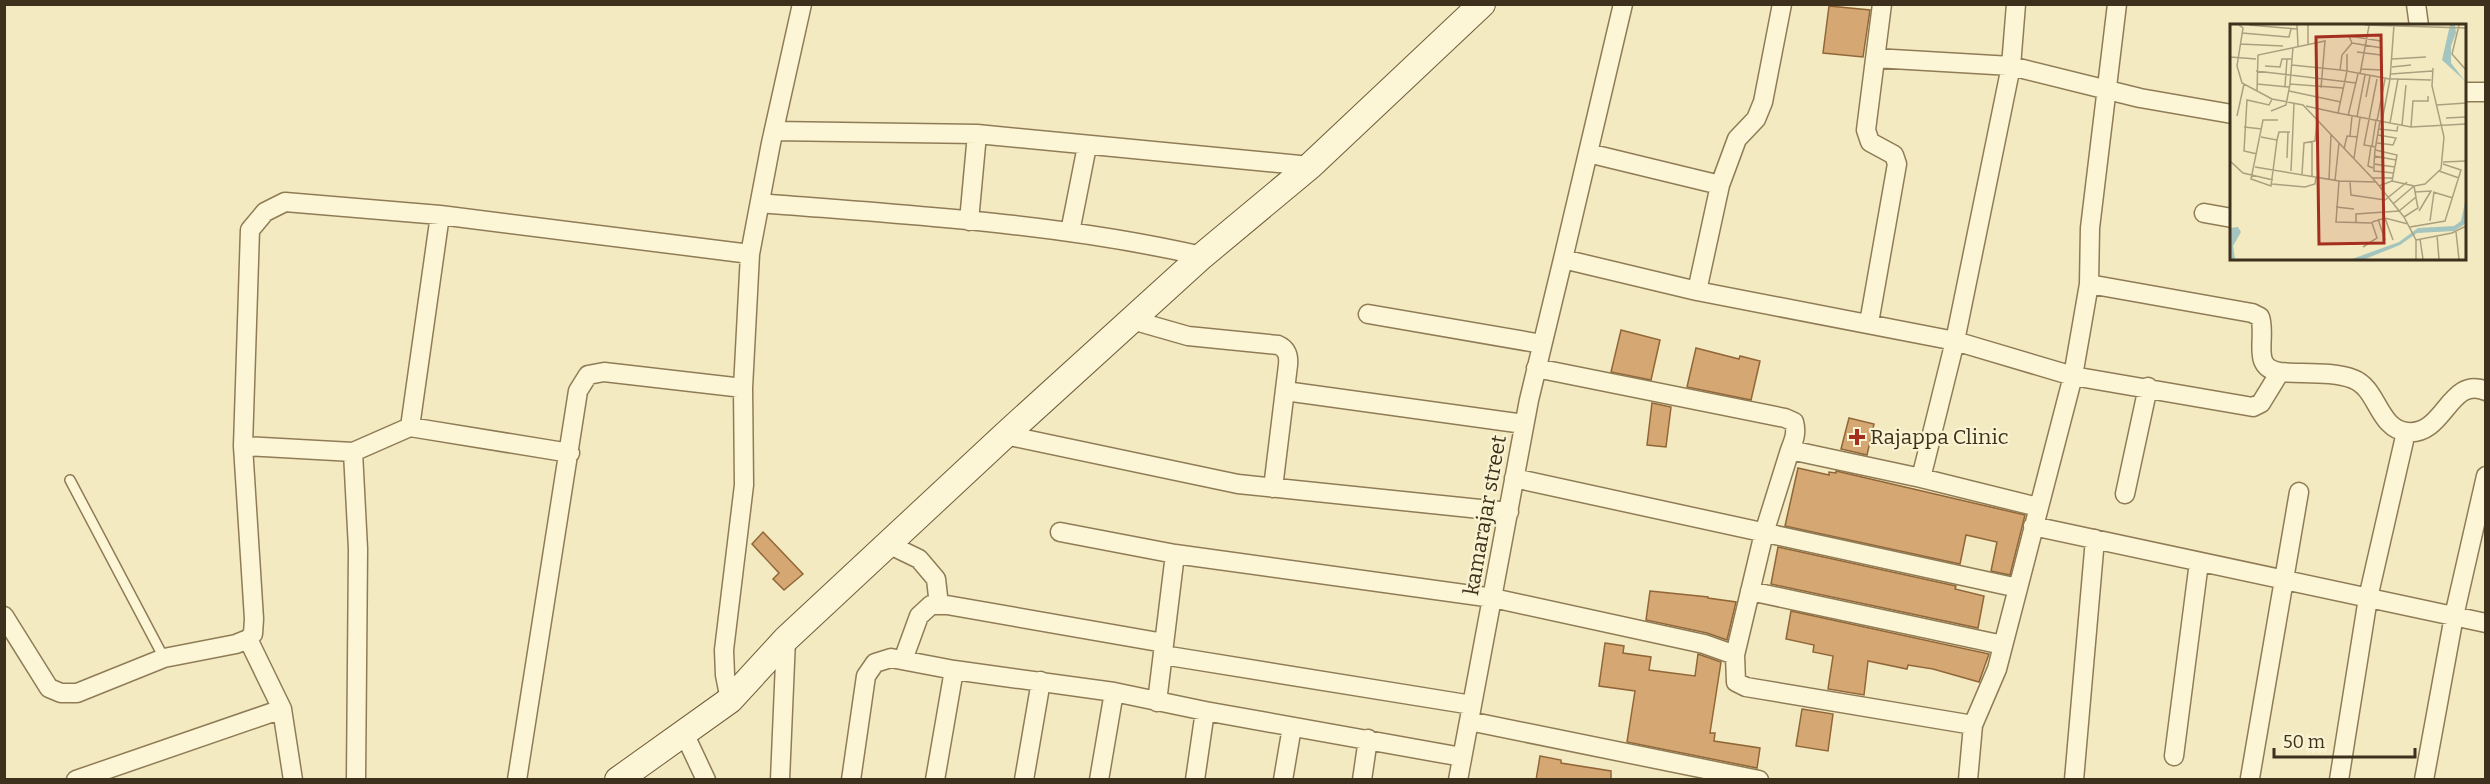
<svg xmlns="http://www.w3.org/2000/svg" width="2490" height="784" viewBox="0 0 2490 784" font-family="Bitter,serif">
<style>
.building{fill:#d5a873;stroke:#916739;stroke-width:1.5}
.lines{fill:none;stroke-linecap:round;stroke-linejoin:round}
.service-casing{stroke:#8f7c56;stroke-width:12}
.minor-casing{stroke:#8f7c56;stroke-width:21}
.secondary-casing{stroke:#715c3a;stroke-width:28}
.service{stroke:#fcf6d6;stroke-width:9}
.minor{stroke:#fcf6d6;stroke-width:18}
.secondary{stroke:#fcf6d6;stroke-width:26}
.poi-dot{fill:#a52f1f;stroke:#f9f3d2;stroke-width:2}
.labels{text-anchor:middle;stroke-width:4.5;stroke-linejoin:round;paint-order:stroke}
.poi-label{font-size:21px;fill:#3d301c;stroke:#f9f3d2;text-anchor:start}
.street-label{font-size:21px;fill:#3d301c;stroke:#f9f3d2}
.inset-road{fill:none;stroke:#aaa07f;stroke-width:1.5}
.view{fill:#a52f1f;fill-opacity:0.15;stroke:#a52f1f;stroke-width:3}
.inset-edge{fill:none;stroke:#3d301c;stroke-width:3}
</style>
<rect width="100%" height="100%" fill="#f3eac1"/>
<path class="building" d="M 1829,6 L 1870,10 L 1863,57 L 1823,53 Z
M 1621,330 L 1660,340 L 1651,380 L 1611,372 Z
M 1696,348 L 1739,359 L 1740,356 L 1760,361 L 1751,400 L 1687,387 Z
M 1652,403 L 1671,407 L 1666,447 L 1647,445 Z
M 1849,418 L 1874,424 L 1867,455 L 1841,449 Z
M 1798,468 L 1829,475 L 1829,472 L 1836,473 L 1836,471 L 2025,515 L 2010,575 L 1991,571 L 1997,542 L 1966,535 L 1960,564 L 1785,526 Z
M 763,532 L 803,574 L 784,590 L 773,579 L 779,573 L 752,544 Z
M 1778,547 L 1956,586 L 1955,589 L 1984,596 L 1978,628 L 1771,584 Z
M 1650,591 L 1708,597 L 1708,598 L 1736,602 L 1727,640 L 1707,633 L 1646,620 Z
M 1791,611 L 1989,654 L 1979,682 L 1933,669 L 1908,665 L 1907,669 L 1868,661 L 1864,695 L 1828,689 L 1833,656 L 1813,652 L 1814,645 L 1786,639 Z
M 1605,643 L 1624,646 L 1623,653 L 1651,657 L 1649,670 L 1695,676 L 1698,654 L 1721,662 L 1710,733 L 1715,733 L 1714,741 L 1760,748 L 1757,768 L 1627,742 L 1635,691 L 1599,686 Z
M 1802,709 L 1833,714 L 1828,751 L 1796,746 Z
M 1540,756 L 1561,760 L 1561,763 L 1611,771 L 1611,780 L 1536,780 Z"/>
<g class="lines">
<g class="service-casing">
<path id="service" d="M 70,480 L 164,658"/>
</g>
<g class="minor-casing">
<path id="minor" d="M 1623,4 L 1563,259 L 1697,291 L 1955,341 L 2073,376 L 1997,669 L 1973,725 L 1968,780
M 2117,4 L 2090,228 L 2089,284 L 2252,313 L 2260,317 C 2267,338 2250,368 2280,372 C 2300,374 2334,371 2353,379 C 2378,388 2378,429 2407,432 C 2445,436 2449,375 2486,391
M 2416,4 L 2419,26
M 1875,58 L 2011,66 L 2140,98 L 2232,114
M 2464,92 L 2486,92
M 774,131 L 977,134 L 1310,166
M 1588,153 L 1720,185
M 760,203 C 908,215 1058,223 1202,256
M 2204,213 L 2232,218
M 969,221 L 977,134
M 1070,232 L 1087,146
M 2089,284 L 2073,376 L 2253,407 L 2261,403 L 2280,372
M 1697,291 L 1720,185 L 1737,139 L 1756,119 L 1763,102 L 1782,4
M 1368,314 L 1542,344
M 1132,320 L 1188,336 L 1278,345 C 1287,349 1289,355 1288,365 L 1273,488
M 1869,323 L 1897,164 L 1894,155 L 1870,142 L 1866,130 L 1882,4
M 1536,368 L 1785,418 L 1794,422 C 1797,433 1794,440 1790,450 L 1921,478 L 2038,507
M 1285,391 L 1524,424
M 410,427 L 440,215
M 1005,435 L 1238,484 L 1509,512
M 243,446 L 353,452 L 358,549 L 356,780
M 353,452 L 410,427 L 570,453
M 1514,478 L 2018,588
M 1921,478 L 1955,341 L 2011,66 L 2016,4
M 2125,494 L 2148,387
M 2033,526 L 2486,623
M 1060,532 L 1175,554
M 888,544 L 919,559 L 936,579 L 939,605
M 1750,591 L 2003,645
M 4,616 L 49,688 L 61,693 L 77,693 L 164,658 L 236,644 L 248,639 L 253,634 L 254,619 L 243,446 L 250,230 L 265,212 L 285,202 L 440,215 L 750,254 L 771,143 L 802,4
M 248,639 L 282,709 L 293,780
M 1163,655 L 1472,705
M 1735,655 L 1764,533 L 1790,450
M 903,660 L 919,616 L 931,605 L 947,605 L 1164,643
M 730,700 L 725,675 L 724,650 L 744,485 L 743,388 L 750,254
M 1157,702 L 1175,554 L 1493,598 L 1704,644 L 1735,655 L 1736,682 L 1746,687 L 1973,725
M 1469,721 L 1759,780
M 684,733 L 706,780
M 2174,756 L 2199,562
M 2250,778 L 2299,492
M 76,780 L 282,709
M 517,780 L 578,391 L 588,375 L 604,372 L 743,388
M 780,780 L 786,639
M 851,780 L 866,676 L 875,663 L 891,658 L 954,670
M 935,780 L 954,670 L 1114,692
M 1024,780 L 1041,681
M 1099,780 L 1114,692 L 1205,711 L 1462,757
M 1195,780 L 1205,711
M 1283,780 L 1292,727
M 1362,780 L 1368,739
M 1458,780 L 1529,400 L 1563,259
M 2074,780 L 2095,539
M 2339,780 L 2368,598 L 2406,432
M 2424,780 L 2454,616 L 2486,476"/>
</g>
<g class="secondary-casing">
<path id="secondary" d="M 618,780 L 730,700 L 786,639 L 1005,435 L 1202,256 L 1310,166 L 1482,4"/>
</g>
<use href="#service" class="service"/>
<use href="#minor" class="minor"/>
<use href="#secondary" class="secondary"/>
</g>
<path class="poi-dot" d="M1854 428h6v6h6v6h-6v6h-6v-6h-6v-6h6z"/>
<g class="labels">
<g class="poi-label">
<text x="1870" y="444">Rajappa Clinic</text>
</g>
<g class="street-label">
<text transform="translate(1485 515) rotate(-80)" y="7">kamarajar street</text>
</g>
</g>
<g transform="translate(2230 24)">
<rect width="236" height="236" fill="#f3eac1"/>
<path d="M 220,1 L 225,1 L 226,9 L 221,22 L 221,39 L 235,57 L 212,36 ZM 235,178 L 235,200 L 224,207 L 187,209 L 170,221 L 135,235 L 122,235 L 169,218 L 188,204 L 224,202 L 231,197 ZM 8,203 L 11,208 L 3,222 L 5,235 L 0,235 L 0,204 Z" fill="#a4c5bf"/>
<path class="inset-road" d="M 9,1 L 13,4 L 7,42 L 12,59 L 42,75 L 73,81 L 146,158 L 174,193 L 186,216 L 186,235M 19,1 L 67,5M 67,1 L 68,22M 135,1 L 236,4M 229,1 L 222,30 L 236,46M 12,9 L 59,13 L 61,5M 122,19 L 152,24M 10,20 L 53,22M 78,20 L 78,1M 127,28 L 151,31M 0,33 L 26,35M 162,35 L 196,33M 62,41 L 110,46 L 112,31 L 122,19 L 119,12 L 151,17M 35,42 L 50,43 L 52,35 L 62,35M 162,43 L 181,41M 131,45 L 151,46M 110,46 L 117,47 L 117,30M 26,47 L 126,59M 130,50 L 139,2M 161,50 L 202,47M 168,55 L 201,56M 27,60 L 59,63M 60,60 L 63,23M 55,62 L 57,35M 27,67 L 28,31 L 95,17 L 91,64M 59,67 L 111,78M 136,73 L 140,52M 207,81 L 236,79M 76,82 L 108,89 L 117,47 L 160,55 L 164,1M 41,87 L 56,81 L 60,60 L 113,64M 108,89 L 181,103 L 236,100M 7,92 L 14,60M 118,92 L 128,50M 127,93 L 135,51M 216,94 L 236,93M 147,97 L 155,55M 152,97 L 160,55 L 168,55 L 160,99M 172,101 L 176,61M 14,103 L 32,105M 181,103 L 183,77 L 198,77 L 198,72M 149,105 L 167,107 L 168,100M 120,112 L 122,92M 31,113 L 47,116 L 41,162 L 21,155 L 33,96 L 48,96M 47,116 L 49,108 L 60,108M 82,117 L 82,152M 147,119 L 163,121 L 166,114 L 148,111M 141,122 L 138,142 L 143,144M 142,122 L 146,96M 146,123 L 134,121 L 147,55M 114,125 L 117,112 L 128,113M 145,126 L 144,140 L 165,143M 27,130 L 14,127 L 17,76 L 39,81 L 42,75M 144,132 L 166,136M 57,134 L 58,108M 124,134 L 130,94M 0,137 L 13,149 L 43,156M 213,138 L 236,137M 144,140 L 144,147 L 164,149M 25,143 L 109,157 L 106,198 L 142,199 L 147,214 L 133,223M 61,147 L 64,80M 209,147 L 229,154M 72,150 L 74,119 L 85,117 L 87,97M 142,154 L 163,154M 99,155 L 101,111M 105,156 L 109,119M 109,157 L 146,158M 162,157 L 184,162 L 163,180M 120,158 L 121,171 L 155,176 L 177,158M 42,160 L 75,163 L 85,160 L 86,153M 149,162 L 162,157 L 167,131 L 145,126 L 150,97M 185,168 L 201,167 L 189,187M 203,168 L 223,174M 106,183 L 124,185M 174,193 L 188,184 L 186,174M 155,194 L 163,216M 148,195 L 155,216M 200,197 L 204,168M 142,198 L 155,194 L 178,200M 126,199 L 126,190 L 169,187 L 186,173 L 184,162 L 195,160 L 211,145 L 214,113 L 202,62 L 203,44M 180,203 L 215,197 L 231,146 L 213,140M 226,208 L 229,235M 207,211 L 209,235M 190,215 L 193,235M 186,216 L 222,209 L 236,202"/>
<path class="view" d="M 151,11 L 154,219 L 89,220 L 86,13 Z"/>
<rect width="236" height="236" class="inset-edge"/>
</g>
<rect width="2490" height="784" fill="none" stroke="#3d301c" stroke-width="12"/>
<path d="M2274 748v9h141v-9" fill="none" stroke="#3d301c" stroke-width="3"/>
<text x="2283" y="748" font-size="18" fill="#3d301c" stroke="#f9f3d2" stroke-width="4.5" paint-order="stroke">50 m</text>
</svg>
